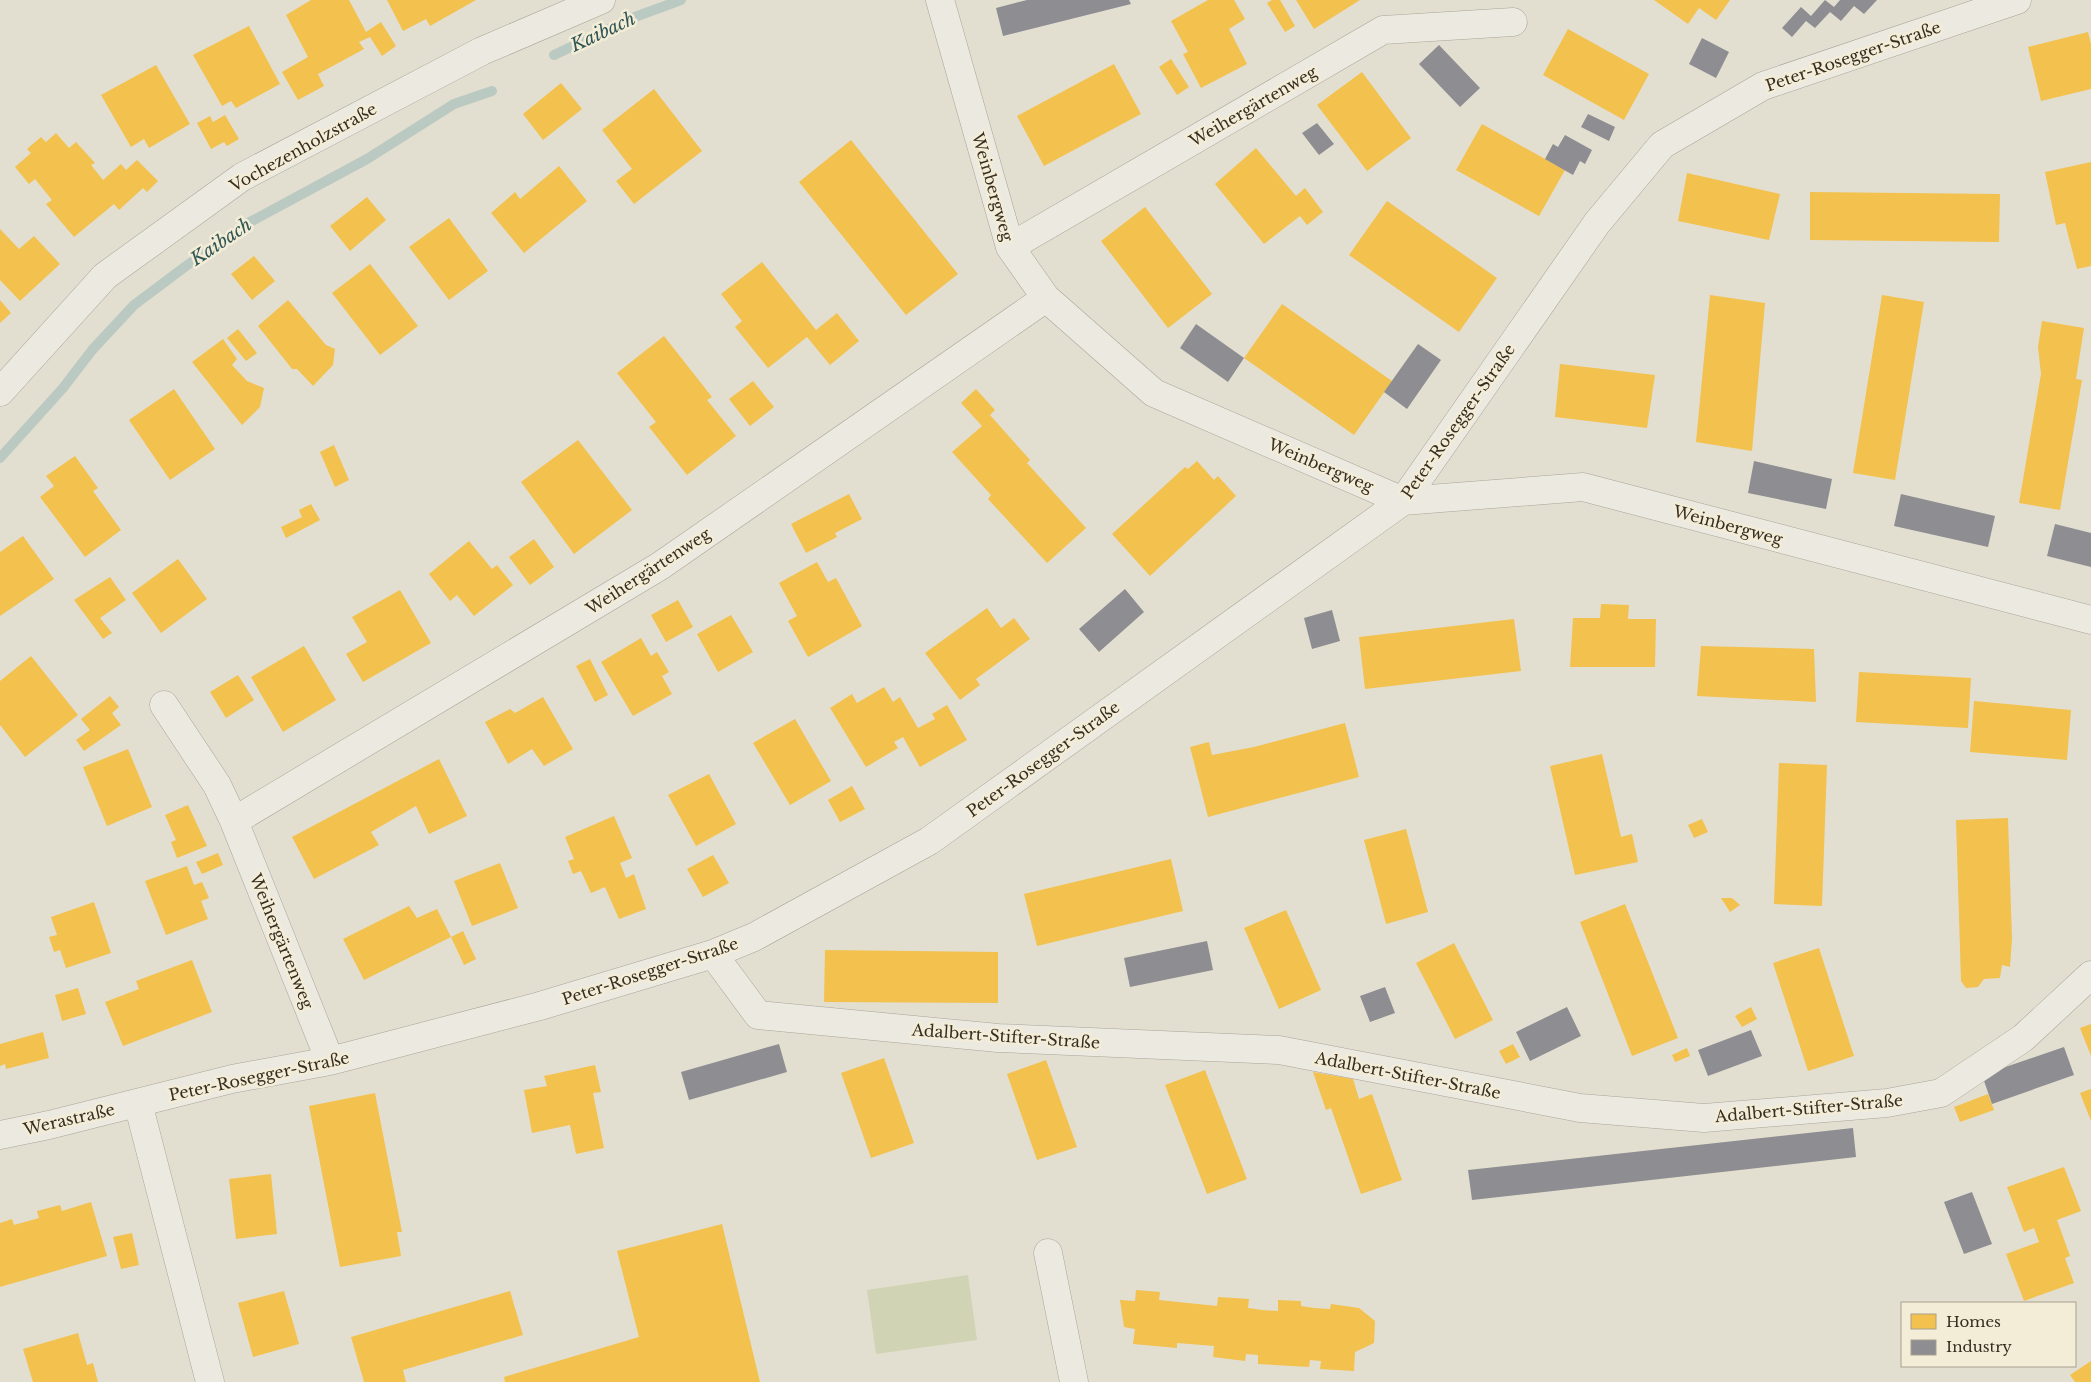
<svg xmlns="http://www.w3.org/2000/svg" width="2091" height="1382" viewBox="0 0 2091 1382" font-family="'Libre Baskerville',serif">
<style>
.green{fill:#d0d3b4}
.homes{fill:#f2c14e}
.industry{fill:#8d8d92}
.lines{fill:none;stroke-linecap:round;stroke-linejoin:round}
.stream{stroke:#bac9c1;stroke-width:10}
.street-casing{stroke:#a9a498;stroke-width:29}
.street{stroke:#ece9e1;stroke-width:28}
.labels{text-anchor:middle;stroke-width:5;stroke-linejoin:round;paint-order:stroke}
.street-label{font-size:16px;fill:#372d21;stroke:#f3edd7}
.water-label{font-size:18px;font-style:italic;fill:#315656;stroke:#f3edd7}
</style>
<rect width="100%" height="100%" fill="#e3dfd0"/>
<path class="green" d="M 968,1275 L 977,1340 L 876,1354 L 867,1290 Z"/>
<path class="homes" d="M 311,0 L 349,0 L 366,32 L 381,22 L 396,46 L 382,56 L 370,37 L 359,42 L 364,49 L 318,74 L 324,86 L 298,100 L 282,72 L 308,57 L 286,15 Z
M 387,0 L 476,0 L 430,26 L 426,19 L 403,31 Z
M 1208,0 L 1234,0 L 1245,19 L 1229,29 L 1247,64 L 1201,88 L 1183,54 L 1188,52 L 1171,21 Z
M 1272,0 L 1280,0 L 1295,26 L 1285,32 L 1267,3 Z
M 1296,0 L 1360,0 L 1314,29 Z
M 1654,0 L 1730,0 L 1716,20 L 1699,8 L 1688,24 Z
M 249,26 L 280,84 L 236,108 L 231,101 L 222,106 L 193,55 Z
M 1568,29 L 1649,74 L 1624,120 L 1543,75 Z
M 2088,32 L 2091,44 L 2091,89 L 2041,101 L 2028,47 Z
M 1171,59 L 1189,87 L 1177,95 L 1159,67 Z
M 1114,64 L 1141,114 L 1044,166 L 1017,116 Z
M 156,65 L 190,124 L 149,148 L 144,139 L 131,147 L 101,95 Z
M 1362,72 L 1411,138 L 1367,171 L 1317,105 Z
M 561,83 L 582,109 L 543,140 L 523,114 Z
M 654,89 L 702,151 L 634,204 L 616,181 L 632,169 L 602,130 Z
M 225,115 L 239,139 L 227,146 L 224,142 L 211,149 L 197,123 L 210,116 L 213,122 Z
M 1482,124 L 1565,170 L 1539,216 L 1456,170 Z
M 56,133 L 69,148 L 76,142 L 95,163 L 91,165 L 103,180 L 121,164 L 126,170 L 137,160 L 158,181 L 147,192 L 143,188 L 119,210 L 114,204 L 74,237 L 46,204 L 52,200 L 35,179 L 29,184 L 15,167 L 31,153 L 27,149 L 41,137 L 46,142 Z
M 851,140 L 958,274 L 906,315 L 799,182 Z
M 1256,148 L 1296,196 L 1305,188 L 1323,212 L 1307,225 L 1300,216 L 1264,244 L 1215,184 Z
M 2091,162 L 2091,266 L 2077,269 L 2065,223 L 2056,225 L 2045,172 Z
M 559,166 L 587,201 L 524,253 L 491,213 L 515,192 L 520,199 Z
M 1687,173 L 1780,194 L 1769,240 L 1678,221 Z
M 1810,192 L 2000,194 L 1999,242 L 1810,240 Z
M 367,197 L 386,220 L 350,251 L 330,226 Z
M 1387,201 L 1497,278 L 1459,332 L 1349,255 Z
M 1145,207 L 1212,294 L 1168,328 L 1101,241 Z
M 449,218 L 488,271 L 449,300 L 409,247 Z
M 0,229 L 19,249 L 34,236 L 60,264 L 20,301 L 0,280 Z
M 254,256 L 275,281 L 252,300 L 231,274 Z
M 762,262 L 816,330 L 837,313 L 859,341 L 830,365 L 807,337 L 768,368 L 735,327 L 742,321 L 721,294 Z
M 370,264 L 418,326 L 380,355 L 332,293 Z
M 1710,295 L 1765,303 L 1752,451 L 1696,442 Z
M 1882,295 L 1924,302 L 1895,480 L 1853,473 Z
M 0,300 L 11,313 L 0,323 Z
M 288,300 L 326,345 L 335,349 L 333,365 L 313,386 L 297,369 L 292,369 L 258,326 Z
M 1282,304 L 1392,381 L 1354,435 L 1244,358 Z
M 2042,321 L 2084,328 L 2076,379 L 2082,380 L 2060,510 L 2019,503 L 2041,374 L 2038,347 Z
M 238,329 L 257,353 L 246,361 L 227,338 Z
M 664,336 L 712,397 L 707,400 L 736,436 L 687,475 L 649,427 L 656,422 L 617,373 Z
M 223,339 L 237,359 L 232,365 L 247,381 L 264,388 L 260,407 L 242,425 L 192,362 Z
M 1560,364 L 1655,375 L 1647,428 L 1555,417 Z
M 753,381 L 774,407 L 750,426 L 729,399 Z
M 174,389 L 215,449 L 170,480 L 129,420 Z
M 976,389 L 995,410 L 990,415 L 1030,460 L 1027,463 L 1086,528 L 1047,563 L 988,499 L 991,495 L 952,452 L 982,426 L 961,403 Z
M 578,440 L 632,510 L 574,554 L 521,482 Z
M 334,445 L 349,480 L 335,487 L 320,452 Z
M 75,456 L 98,488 L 93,491 L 121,530 L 85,557 L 40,497 L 54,486 L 46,476 Z
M 1197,461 L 1214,480 L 1218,476 L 1236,496 L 1150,576 L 1112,534 L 1185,467 L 1188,469 Z
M 849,494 L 862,519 L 835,533 L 837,537 L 806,553 L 791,524 Z
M 311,504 L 320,520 L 286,538 L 281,527 L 302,517 L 299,510 Z
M 23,536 L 54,579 L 0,616 L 0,552 Z
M 534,539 L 554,567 L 530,585 L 509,557 Z
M 469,541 L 492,569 L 497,565 L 513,585 L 474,616 L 457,595 L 450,601 L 429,574 Z
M 178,559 L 207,599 L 161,633 L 132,593 Z
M 817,562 L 828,582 L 836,578 L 862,626 L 808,657 L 788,621 L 797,616 L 779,583 Z
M 110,577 L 126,600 L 100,618 L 112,633 L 103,639 L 74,600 Z
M 400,590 L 431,643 L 363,682 L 346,654 L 367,642 L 352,617 Z
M 678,600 L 693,627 L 666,642 L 651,615 Z
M 1601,604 L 1629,605 L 1628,619 L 1656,619 L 1655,667 L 1570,667 L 1573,618 L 1600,618 Z
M 987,608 L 1001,628 L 1014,618 L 1030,639 L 976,679 L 980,685 L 960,700 L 925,653 Z
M 731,615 L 753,652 L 718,672 L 697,634 Z
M 1514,619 L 1521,671 L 1365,689 L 1359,637 Z
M 641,638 L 651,656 L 657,652 L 669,672 L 662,676 L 672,694 L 633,716 L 601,662 Z
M 304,646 L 336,700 L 283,732 L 251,677 Z
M 1701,646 L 1814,649 L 1816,702 L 1697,696 Z
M 31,656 L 78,715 L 25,757 L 0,725 L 0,681 Z
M 590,659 L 608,695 L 595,702 L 576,666 Z
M 1859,672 L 1971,678 L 1968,728 L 1856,722 Z
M 238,675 L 254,700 L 226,718 L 210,692 Z
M 884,687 L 893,702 L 900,697 L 918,728 L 935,719 L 932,714 L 947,705 L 967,740 L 920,767 L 903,737 L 894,742 L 898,748 L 866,767 L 830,708 L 852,694 L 857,703 Z
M 110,696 L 119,707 L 112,713 L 121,725 L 84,751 L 76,740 L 90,730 L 81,719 Z
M 543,697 L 573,749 L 544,766 L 532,749 L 508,764 L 485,722 L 510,709 L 515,713 Z
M 1974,701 L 2071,710 L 2067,760 L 1970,752 Z
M 795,719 L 831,781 L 790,805 L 753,743 Z
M 1345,723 L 1359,777 L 1208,817 L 1190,747 L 1209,742 L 1212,755 L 1254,747 Z
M 128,749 L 152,807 L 107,826 L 83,767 Z
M 1602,754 L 1621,837 L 1632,834 L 1638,862 L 1575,875 L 1550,766 Z
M 439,759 L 467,816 L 429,834 L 416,806 L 371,832 L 379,845 L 314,879 L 292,837 Z
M 1779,763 L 1827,765 L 1822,906 L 1774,904 Z
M 709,774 L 736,824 L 696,846 L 668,795 Z
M 852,786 L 865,809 L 840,822 L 828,800 Z
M 188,805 L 207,846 L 177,858 L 171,842 L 176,840 L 165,815 Z
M 614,816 L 632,858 L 620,863 L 626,878 L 634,874 L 646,909 L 619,919 L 605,887 L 591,893 L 581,871 L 573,874 L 568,861 L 574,859 L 565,837 Z
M 2008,818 L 2012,939 L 2010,967 L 2002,965 L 2000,978 L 1984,979 L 1978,987 L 1966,988 L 1961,981 L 1956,820 Z
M 1702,819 L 1708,832 L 1694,838 L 1688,825 Z
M 1406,829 L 1428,912 L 1386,924 L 1364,840 Z
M 218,853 L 223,865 L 202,874 L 196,862 Z
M 713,855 L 729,883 L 703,897 L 687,869 Z
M 1171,859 L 1183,911 L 1037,946 L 1024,894 Z
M 500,863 L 518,908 L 472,926 L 454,881 Z
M 187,866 L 194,885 L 202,882 L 209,898 L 201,901 L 208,919 L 166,935 L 145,881 Z
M 1721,898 L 1732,898 L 1740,905 L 1730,912 Z
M 94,902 L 111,953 L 66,968 L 60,950 L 54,952 L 49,937 L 57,935 L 51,917 Z
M 1625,904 L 1678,1038 L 1632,1056 L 1580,922 Z
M 409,906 L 417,918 L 437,909 L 451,937 L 463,931 L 476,959 L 464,965 L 451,937 L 364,980 L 343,939 Z
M 1286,910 L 1321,990 L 1279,1009 L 1244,928 Z
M 1454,943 L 1493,1020 L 1455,1039 L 1416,963 Z
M 1819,948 L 1854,1056 L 1808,1071 L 1773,963 Z
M 825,950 L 998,952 L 998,1003 L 824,1002 Z
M 192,960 L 212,1012 L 123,1046 L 105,1002 L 139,989 L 136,981 Z
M 78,988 L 86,1014 L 62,1021 L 55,995 Z
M 1751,1007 L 1757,1019 L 1742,1027 L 1735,1016 Z
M 2091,1024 L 2091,1056 L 2080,1028 Z
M 43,1032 L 49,1058 L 6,1069 L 5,1064 L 0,1066 L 0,1044 Z
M 1513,1044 L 1520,1057 L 1506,1064 L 1499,1051 Z
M 1687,1048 L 1690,1056 L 1675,1062 L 1672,1055 Z
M 884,1058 L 914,1143 L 871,1158 L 841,1073 Z
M 1046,1060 L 1077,1147 L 1037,1160 L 1007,1074 Z
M 595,1065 L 601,1092 L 593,1093 L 604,1148 L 576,1154 L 570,1125 L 532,1133 L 524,1090 L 547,1086 L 544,1076 Z
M 1205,1070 L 1247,1179 L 1207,1194 L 1165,1085 Z
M 1313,1072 L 1353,1079 L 1359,1099 L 1372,1094 L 1402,1180 L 1361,1194 L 1331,1108 L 1326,1110 Z
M 2091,1089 L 2091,1121 L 2080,1093 Z
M 375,1093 L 402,1232 L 397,1232 L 401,1256 L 340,1267 L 309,1106 Z
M 1988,1094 L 1994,1110 L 1960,1122 L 1954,1107 Z
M 2064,1167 L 2081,1211 L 2057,1220 L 2070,1256 L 2065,1258 L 2074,1283 L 2024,1301 L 2006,1254 L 2039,1242 L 2034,1228 L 2024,1232 L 2007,1187 Z
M 271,1174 L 277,1234 L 236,1239 L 229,1179 Z
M 91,1202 L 107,1256 L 0,1287 L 0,1223 L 12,1219 L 14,1225 L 39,1218 L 37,1211 L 60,1205 L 62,1211 Z
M 722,1224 L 760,1382 L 505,1382 L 504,1377 L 639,1337 L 617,1251 Z
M 132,1233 L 139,1265 L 121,1269 L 113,1237 Z
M 1136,1290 L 1160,1292 L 1159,1300 L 1217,1306 L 1218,1297 L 1249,1299 L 1248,1308 L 1262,1310 L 1278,1311 L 1278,1300 L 1301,1301 L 1301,1306 L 1314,1308 L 1330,1309 L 1331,1304 L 1359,1308 L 1375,1321 L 1374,1343 L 1355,1352 L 1354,1371 L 1320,1369 L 1321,1361 L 1310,1360 L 1309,1367 L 1258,1364 L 1258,1355 L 1246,1354 L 1245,1361 L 1213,1357 L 1214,1346 L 1177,1343 L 1177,1348 L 1133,1344 L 1135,1329 L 1124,1327 L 1120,1300 L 1135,1301 Z
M 284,1291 L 299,1344 L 253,1357 L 238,1303 Z
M 510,1291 L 523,1335 L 403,1370 L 406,1382 L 364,1382 L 351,1337 Z
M 78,1333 L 87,1365 L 93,1363 L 98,1382 L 33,1382 L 23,1349 Z
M 2091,1361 L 2091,1382 L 2075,1382 L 2070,1375 Z"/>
<path class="industry" d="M 1027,0 L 1129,0 L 1131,4 L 1003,36 L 996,8 Z
M 1825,0 L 1834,7 L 1840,0 L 1877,0 L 1864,14 L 1854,6 L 1841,21 L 1830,12 L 1815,28 L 1806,21 L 1792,37 L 1782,28 L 1801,7 L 1811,16 Z
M 1702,38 L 1729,52 L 1716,78 L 1689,64 Z
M 1439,45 L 1480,88 L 1460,107 L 1419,64 Z
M 1588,114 L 1615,127 L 1609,141 L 1581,127 Z
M 1317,123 L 1334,144 L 1319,155 L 1302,133 Z
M 1565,135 L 1592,150 L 1585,164 L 1580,161 L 1573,175 L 1545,159 L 1553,144 L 1558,147 Z
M 1196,324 L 1244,358 L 1228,382 L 1180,348 Z
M 1418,344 L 1441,360 L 1407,409 L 1384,392 Z
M 1754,461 L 1832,479 L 1826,509 L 1748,493 Z
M 1901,494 L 1995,516 L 1988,547 L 1894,526 Z
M 2055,524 L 2091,533 L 2091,567 L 2047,556 Z
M 1125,589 L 1144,612 L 1099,652 L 1079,629 Z
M 1332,610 L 1340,641 L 1312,649 L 1304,618 Z
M 1207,941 L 1213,970 L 1130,987 L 1124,958 Z
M 1385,987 L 1395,1013 L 1370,1022 L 1360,996 Z
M 1567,1007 L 1581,1036 L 1530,1061 L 1516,1032 Z
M 1751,1030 L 1762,1056 L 1708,1076 L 1698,1050 Z
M 779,1044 L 787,1072 L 689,1100 L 681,1072 Z
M 2064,1047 L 2074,1075 L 1992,1104 L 1982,1075 Z
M 1853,1128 L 1856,1157 L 1472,1200 L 1468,1170 Z
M 1972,1192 L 1992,1244 L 1964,1254 L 1944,1202 Z"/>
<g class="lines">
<path class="stream" d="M 554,55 L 632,18 L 681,0
M 0,458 L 63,388 L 93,349 L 134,305 L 186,266 L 250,222 L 367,159 L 454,104 L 492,91"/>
<g class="street-casing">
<path id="street" d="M 940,0 L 1010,247 L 1046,298 L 1154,393 L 1403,501 L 1583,487 L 2091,620
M 1010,247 L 1383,30 L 1513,22
M 0,392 L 105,276 L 242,177 L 482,51 L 601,0
M 164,705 L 217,785 L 234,821
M 713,954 L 758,1015 L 998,1038 L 1279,1050 L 1580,1108 L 1704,1118 L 1887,1103 L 1941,1093 L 2023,1038 L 2091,975
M 330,1061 L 234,821 L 660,566 L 1046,298
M 138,1103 L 210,1382
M 0,1135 L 49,1125 L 232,1079 L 330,1061 L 540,1006 L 713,954 L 754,937 L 929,841 L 1403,501 L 1597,223 L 1662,145 L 1763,86 L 2017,0
M 1048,1253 L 1074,1382"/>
</g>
<use href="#street" class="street"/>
</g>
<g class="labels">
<g class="street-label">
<text transform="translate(1853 56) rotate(-19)" y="6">Peter-Rosegger-Straße</text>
<text transform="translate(1253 106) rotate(-30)" y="6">Weihergärtenweg</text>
<text transform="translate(303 147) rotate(-29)" y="6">Vochezenholzstraße</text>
<text transform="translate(993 187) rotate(74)" y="6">Weinbergweg</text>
<text transform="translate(1458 421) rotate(-55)" y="6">Peter-Rosegger-Straße</text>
<text transform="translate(1321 465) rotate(23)" y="6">Weinbergweg</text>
<text transform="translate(1728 525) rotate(15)" y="6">Weinbergweg</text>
<text transform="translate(648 571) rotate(-33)" y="6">Weihergärtenweg</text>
<text transform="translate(1043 759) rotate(-36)" y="6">Peter-Rosegger-Straße</text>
<text transform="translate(282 941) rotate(68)" y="6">Weihergärtenweg</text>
<text transform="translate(650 971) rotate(-18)" y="6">Peter-Rosegger-Straße</text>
<text transform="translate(1006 1036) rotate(4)" y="6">Adalbert-Stifter-Straße</text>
<text transform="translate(1408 1075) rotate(11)" y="6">Adalbert-Stifter-Straße</text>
<text transform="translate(259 1076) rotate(-12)" y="6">Peter-Rosegger-Straße</text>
<text transform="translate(1809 1108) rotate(-5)" y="6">Adalbert-Stifter-Straße</text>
<text transform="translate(69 1119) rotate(-13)" y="6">Werastraße</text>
</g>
<g class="water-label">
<text transform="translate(603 32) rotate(-25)" y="6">Kaibach</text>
<text transform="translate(221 242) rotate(-34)" y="6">Kaibach</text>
</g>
</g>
<rect x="1901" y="1302" width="175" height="65" fill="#f3edd7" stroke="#a8a08e"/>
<rect x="1911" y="1314" width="25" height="15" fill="#f2c14e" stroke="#a8a08e"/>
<text x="1946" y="1327" font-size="15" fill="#372d21">Homes</text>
<rect x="1911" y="1340" width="25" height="15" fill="#8d8d92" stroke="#a8a08e"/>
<text x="1946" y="1352" font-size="15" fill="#372d21">Industry</text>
</svg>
